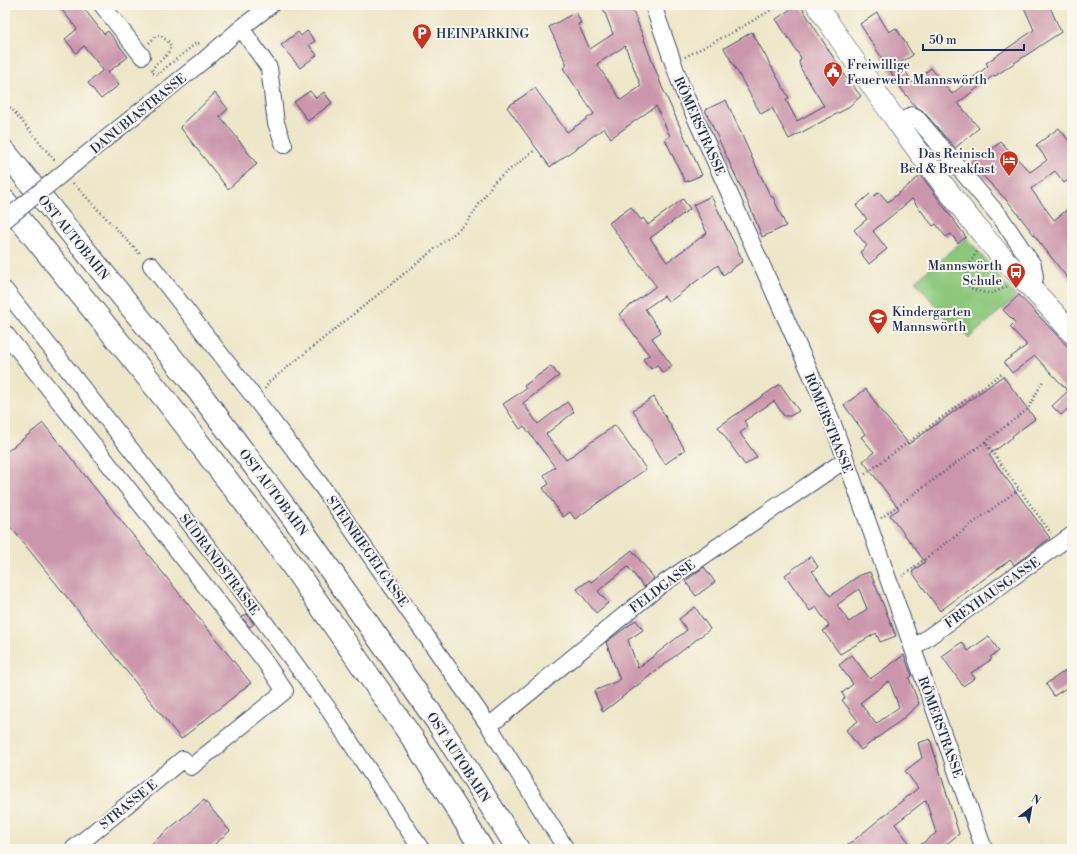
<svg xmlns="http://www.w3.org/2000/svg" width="1077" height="854" viewBox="0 0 1077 854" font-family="'Libre Bodoni',serif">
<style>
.green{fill:#8cc77c;stroke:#547b6d}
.building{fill:#cb96ab;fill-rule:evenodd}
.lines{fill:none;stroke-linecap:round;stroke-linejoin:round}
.minor-casing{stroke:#3b4a6e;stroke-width:18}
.major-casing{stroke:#3b4a6e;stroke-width:22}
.highway-casing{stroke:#3b4a6e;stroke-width:24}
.path{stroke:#3b4a6e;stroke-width:2.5;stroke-dasharray:1 3;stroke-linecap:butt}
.minor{stroke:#fff;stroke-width:16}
.major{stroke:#fff;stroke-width:21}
.highway{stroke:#fff;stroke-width:22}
.minor-bridge-casing{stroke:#3b4a6e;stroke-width:18;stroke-linecap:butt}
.minor-bridge{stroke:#fff;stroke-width:16}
.labels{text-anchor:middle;stroke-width:4;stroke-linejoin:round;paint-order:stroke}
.poi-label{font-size:13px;fill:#1b2f5e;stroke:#fbf7ec;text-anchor:start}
.street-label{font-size:13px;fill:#1b2f5e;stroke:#fbf7ec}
</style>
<rect width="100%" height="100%" fill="#fbf7ec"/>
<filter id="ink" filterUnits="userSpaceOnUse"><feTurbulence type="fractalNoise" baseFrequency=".025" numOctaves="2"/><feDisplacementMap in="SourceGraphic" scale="8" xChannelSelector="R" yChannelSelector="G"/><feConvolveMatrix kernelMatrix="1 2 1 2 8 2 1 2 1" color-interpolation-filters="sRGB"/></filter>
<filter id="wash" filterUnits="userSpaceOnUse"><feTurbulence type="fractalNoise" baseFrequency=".012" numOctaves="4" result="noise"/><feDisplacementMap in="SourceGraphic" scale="16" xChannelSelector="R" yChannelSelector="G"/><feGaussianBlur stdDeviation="0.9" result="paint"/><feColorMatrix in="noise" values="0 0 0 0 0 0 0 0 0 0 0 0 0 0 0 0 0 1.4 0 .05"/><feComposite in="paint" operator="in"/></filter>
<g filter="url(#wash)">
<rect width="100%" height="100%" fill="#eee6c9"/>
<path class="green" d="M 967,238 L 1016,297 L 969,338 L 954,319 L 949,322 L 915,281 Z"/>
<g id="blocks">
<path class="building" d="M 58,5 L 81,5 L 104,34 L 108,31 L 128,57 L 108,72 L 119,85 L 101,99 L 88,83 L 103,70 L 84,46 L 76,53 L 65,39 L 77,29 Z
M 602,5 L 631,5 L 662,87 L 702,175 L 685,182 L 665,139 L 670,136 L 656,106 L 611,138 L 604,128 L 550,167 L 507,107 L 535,88 L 567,132 L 594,114 L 563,68 L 567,65 L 549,27 L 576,12 L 581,23 L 578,24 L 590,49 L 613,34 ZM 625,46 L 641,86 L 621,100 L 597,64 Z
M 797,5 L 800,5 L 847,79 L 861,96 L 846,109 L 789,139 L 772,108 L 761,114 L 724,48 L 752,32 L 789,98 L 786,100 L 797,121 L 824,106 L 801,69 L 799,62 L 801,58 L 776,19 Z
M 1023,5 L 1049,5 L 1061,32 L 995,76 L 994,75 L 958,103 L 979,128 L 955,148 L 923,111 L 915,106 L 903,91 L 860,24 L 877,13 L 889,32 L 896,28 L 913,55 L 900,63 L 913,83 L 931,68 L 952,94 L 988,66 L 986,63 L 1034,30 Z
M 307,31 L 315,41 L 309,45 L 317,55 L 300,68 L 281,45 L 298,32 L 301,36 Z
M 310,91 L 316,98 L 324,92 L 332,103 L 308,121 L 294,102 Z
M 215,93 L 228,109 L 220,116 L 257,164 L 228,189 L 180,127 Z
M 726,100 L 753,160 L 771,197 L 773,197 L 786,226 L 762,237 L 750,207 L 705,110 Z
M 1059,128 L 1072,145 L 1072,177 L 1064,183 L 1055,171 L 1031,189 L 1054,220 L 1072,206 L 1072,284 L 1010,204 L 971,163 L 1001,142 L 1030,172 L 1047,160 L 1036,145 Z
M 921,175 L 966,237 L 958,243 L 951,234 L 946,237 L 936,224 L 933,226 L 912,199 L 873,231 L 887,249 L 869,264 L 860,252 L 867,246 L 854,230 L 867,219 L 856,206 L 871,193 L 874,196 L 879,192 L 888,202 Z
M 711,196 L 743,261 L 723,275 L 718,265 L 669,302 L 664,296 L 645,309 L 661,332 L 652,338 L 672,366 L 663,373 L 657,365 L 651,369 L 643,359 L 649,355 L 619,314 L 656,286 L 609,223 L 631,207 L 641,220 L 643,218 L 648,225 L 683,199 L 690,209 L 650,238 L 667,262 L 707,233 L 693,205 Z
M 1019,295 L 1072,351 L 1072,405 L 1061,415 L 1052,406 L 1068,391 L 1035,356 L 1012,373 L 1004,362 L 1026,346 L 1026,344 L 1010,327 L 1015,322 L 1003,310 Z
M 551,366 L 559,376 L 523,403 L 538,424 L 567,402 L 574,412 L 546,434 L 566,460 L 615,425 L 646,469 L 575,519 L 570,512 L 563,517 L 543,488 L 549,484 L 544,475 L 555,467 L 524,426 L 520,429 L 503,404 L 526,389 L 524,386 Z
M 1003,376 L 1035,419 L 1012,436 L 1013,437 L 989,455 L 1050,538 L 1014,565 L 1010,560 L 940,611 L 912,572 L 925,562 L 890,515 L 899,509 L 863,461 L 874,452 L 861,437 L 865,434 L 844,405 L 866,389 L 881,411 L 909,444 Z
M 780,384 L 799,411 L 790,416 L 784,416 L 774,401 L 744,421 L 748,427 L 740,433 L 757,457 L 745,465 L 718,427 Z
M 654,397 L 685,450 L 665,464 L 633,410 Z
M 43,423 L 251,683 L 181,739 L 5,520 L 5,453 Z
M 632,550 L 654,578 L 644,587 L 628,567 L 598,591 L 608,603 L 596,613 L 577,589 L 589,580 L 591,582 Z
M 811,556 L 818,567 L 812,571 L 830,596 L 860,575 L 870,572 L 896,636 L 880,642 L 876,633 L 840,654 L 823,631 L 829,626 L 816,607 L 810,611 L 785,575 ZM 859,589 L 867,609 L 849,622 L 837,605 Z
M 704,567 L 715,582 L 696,596 L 685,581 Z
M 695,607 L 710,629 L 603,712 L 594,691 L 620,680 L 606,642 L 636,620 L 643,630 L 628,640 L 638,668 L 687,630 L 679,619 Z
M 247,614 L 254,624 L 250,627 L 242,617 Z
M 989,636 L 999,651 L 990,657 L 992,659 L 971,673 L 975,678 L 963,686 L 942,656 L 962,642 L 968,651 Z
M 852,655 L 870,679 L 904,655 L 912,676 L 909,678 L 919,704 L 900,721 L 861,750 L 846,730 L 858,721 L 842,700 L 845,698 L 842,693 L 853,684 L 839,665 ZM 889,681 L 899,707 L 876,724 L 860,703 Z
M 1072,666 L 1072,684 L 1054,696 L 1046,684 Z
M 930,739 L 959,834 L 940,849 L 915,849 L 936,833 L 926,800 L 895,824 L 914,849 L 843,849 L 918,788 L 905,771 L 922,758 L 918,743 Z
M 204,800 L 230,831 L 209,849 L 145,849 Z"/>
</g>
</g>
<g filter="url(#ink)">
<use href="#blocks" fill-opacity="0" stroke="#3b4a6e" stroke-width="1"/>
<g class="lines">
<g class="minor-casing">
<path id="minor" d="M 102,5 L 142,56
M 653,5 L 682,88 L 832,421 L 984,849
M 241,28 L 269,68 L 276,123 L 284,145
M 898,124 L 912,115 L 916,117 L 1001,218 L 1033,265 L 1035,277 L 1032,289
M 73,165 L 203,61 L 241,28 L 271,5
M 151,265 L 257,401 L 323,488 L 489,726 L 566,849
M 5,290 L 227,571 L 327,707 L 421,849
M 5,333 L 263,659 L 285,691 L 191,767 L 183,759 L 73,849
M 913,648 L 1072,535
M 489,726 L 661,585 L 845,460"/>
</g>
<g class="major-casing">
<path id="major" d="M 817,5 C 871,86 926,166 988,241 C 1015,272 1045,301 1072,333"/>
</g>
<g class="highway-casing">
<path id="highway" d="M 5,152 L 190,380 L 305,534 L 440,726 L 518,849
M 5,201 L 165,399 L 282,551 L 413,739 L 482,849"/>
</g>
<path class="path" d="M 149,43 L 156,36 L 160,35 L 170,43 C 172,56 159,59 152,69 L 153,73 L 158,74 L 195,44 L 201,43
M 685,57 L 735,31 L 780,5
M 5,101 L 56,162
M 73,183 L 141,255
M 977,252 C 968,263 959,286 978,291 C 981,292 985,293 988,293 C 994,294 1003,288 1008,286
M 265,389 L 269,382 L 466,224 L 494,182 L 535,150
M 985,442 L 1028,409 L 1043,381
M 865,474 L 1001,374
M 881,518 L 985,442 L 1019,489
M 902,576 L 1019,489 L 1051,533"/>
<use href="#minor" class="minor"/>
<use href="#major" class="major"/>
<use href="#highway" class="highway"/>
<g class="minor-bridge-casing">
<path id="minor-bridge" d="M 5,220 L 73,165"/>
</g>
<use href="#minor-bridge" class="minor-bridge"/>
</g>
</g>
<defs>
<g id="parking-pin" transform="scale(1)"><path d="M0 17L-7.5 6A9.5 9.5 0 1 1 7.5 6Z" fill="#c8321e" stroke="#fbf7ec"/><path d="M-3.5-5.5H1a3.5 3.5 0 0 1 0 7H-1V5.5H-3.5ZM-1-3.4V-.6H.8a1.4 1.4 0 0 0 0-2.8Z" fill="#fff"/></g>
<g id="civic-pin" transform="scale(1)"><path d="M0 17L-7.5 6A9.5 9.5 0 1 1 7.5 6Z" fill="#c8321e" stroke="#fbf7ec"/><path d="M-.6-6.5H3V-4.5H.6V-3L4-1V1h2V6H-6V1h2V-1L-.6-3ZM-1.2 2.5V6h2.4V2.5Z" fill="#fff"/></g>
<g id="hotel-pin" transform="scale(1)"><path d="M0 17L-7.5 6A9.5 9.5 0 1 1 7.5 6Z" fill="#c8321e" stroke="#fbf7ec"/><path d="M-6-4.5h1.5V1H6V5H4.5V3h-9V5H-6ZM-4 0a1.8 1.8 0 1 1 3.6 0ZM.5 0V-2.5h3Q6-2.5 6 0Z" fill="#fff"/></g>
<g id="bus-pin" transform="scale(1)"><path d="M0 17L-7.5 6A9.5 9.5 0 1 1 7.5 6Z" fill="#c8321e" stroke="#fbf7ec"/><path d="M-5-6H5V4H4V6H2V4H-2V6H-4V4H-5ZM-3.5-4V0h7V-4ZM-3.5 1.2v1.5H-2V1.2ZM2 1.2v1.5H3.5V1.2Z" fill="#fff"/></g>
<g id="school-pin" transform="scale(1)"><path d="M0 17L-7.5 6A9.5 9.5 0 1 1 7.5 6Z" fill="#c8321e" stroke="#fbf7ec"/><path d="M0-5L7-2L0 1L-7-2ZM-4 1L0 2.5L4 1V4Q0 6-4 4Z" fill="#fff"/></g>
</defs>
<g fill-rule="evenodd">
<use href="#parking-pin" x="422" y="33"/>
<use href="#civic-pin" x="833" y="71"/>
<use href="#hotel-pin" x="1009" y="160"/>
<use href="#bus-pin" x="1016" y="272"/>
<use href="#school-pin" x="878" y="318"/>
</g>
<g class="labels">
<g class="poi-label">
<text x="436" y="38">HEINPARKING</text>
<text x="847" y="69">Freiwillige<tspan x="847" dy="15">Feuerwehr Mannswörth</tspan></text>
<text x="995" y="158" text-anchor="end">Das Reinisch<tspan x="995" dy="15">Bed &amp; Breakfast</tspan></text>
<text x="1002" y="270" text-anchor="end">Mannswörth<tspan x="1002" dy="15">Schule</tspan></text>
<text x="892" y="316">Kindergarten<tspan x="892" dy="15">Mannswörth</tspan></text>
</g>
<g class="street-label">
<text transform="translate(138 113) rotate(-39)" y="5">DANUBIASTRASSE</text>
<text transform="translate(700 126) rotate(66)" y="5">RÖMERSTRASSE</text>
<text transform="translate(74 237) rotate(51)" y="5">OST AUTOBAHN</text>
<text transform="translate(829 423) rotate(68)" y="5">RÖMERSTRASSE</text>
<text transform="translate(274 492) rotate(53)" y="5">OST AUTOBAHN</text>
<text transform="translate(368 551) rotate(55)" y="5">STEINRIEGELGASSE</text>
<text transform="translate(220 564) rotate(53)" y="5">SÜDRANDSTRASSE</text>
<text transform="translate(662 586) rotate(-37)" y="5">FELDGASSE</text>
<text transform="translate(992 592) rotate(-35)" y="5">FREYHAUSGASSE</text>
<text transform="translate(941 727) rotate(70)" y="5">RÖMERSTRASSE</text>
<text transform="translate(459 757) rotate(57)" y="5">OST AUTOBAHN</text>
<text transform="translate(128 804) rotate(-39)" y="5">STRASSE E</text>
</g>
</g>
<rect width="1077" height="854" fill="none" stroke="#fbf7ec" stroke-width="20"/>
<g transform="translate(1031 808) rotate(31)" stroke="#fbf7ec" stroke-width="3" paint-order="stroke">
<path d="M0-3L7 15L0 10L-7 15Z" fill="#1b2f5e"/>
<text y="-6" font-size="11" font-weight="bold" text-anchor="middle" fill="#1b2f5e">N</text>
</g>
<path d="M923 44v6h101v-6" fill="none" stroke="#1b2f5e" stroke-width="2"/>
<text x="929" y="44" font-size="12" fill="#1b2f5e" stroke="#fbf7ec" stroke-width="3" paint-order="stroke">50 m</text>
</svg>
